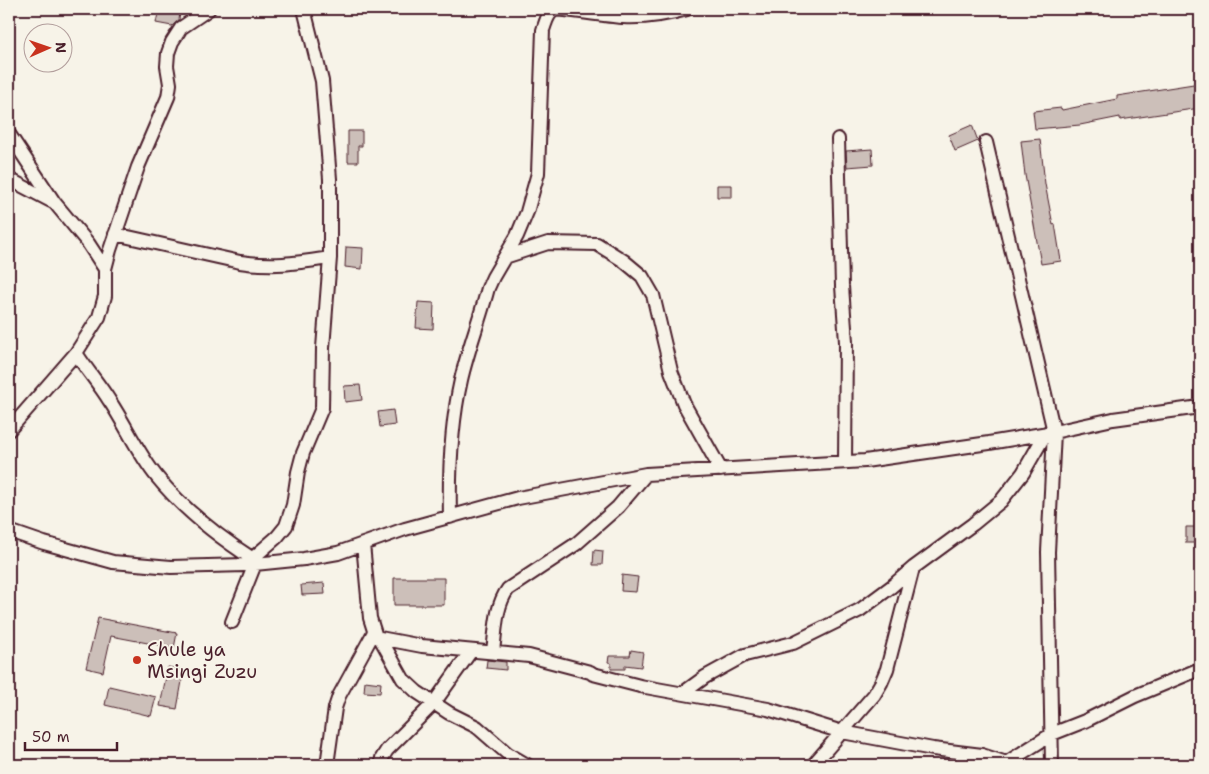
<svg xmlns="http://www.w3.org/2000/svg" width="1209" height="774" viewBox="0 0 1209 774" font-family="'Shantell Sans',sans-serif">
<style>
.building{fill:#ccbfb9;stroke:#4a1f2b}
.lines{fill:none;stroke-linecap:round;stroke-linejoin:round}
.minor-casing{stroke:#4a1f2b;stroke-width:16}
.minor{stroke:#f7f3e8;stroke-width:12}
.poi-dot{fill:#c8321e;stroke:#f7f3e8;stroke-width:2}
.labels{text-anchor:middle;stroke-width:4;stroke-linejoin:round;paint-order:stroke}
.poi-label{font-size:19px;fill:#4a1f2b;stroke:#f7f3e8;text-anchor:start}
</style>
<rect width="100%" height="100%" fill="#f7f3e8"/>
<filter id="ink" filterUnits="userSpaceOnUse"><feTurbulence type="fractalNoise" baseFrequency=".02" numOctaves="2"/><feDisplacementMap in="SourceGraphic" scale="10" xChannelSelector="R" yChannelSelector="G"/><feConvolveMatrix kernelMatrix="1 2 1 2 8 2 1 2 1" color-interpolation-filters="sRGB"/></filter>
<g filter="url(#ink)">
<path class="building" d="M 159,9 L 180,12 L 179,20 L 172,26 L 156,23 Z
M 1200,83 L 1200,108 L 1120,120 L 1120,117 L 1080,125 L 1035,129 L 1033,111 L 1061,108 L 1062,110 L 1117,99 L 1117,96 Z
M 972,125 L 978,141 L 955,151 L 949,135 Z
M 348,131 L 362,131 L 362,146 L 358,146 L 358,162 L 348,162 Z
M 1040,139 L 1045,184 L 1053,225 L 1055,224 L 1061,261 L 1041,264 L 1025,175 L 1021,141 Z
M 872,149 L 873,165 L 847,167 L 846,151 Z
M 717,185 L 732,185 L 732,197 L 717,197 Z
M 346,247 L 363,248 L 362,269 L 345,267 Z
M 418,302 L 434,303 L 433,329 L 416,328 Z
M 360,385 L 362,400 L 345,402 L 344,386 Z
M 393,410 L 395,425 L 380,427 L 378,412 Z
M 1186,527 L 1200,527 L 1200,543 L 1186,543 Z
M 594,550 L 603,551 L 602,565 L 593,565 Z
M 622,575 L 638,577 L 636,592 L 621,591 Z
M 394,578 L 444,578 L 444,605 L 394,605 Z
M 324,583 L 325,594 L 302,595 L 301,585 Z
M 98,618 L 177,633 L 174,648 L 111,636 L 103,672 L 86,668 Z
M 631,650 L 643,652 L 641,667 L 625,665 L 625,669 L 611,669 L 611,663 L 608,662 L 609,656 L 630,656 Z
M 487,660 L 506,662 L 506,670 L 486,668 Z
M 168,667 L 184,670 L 177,709 L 160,706 Z
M 365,681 L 381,683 L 380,693 L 364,692 Z
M 109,686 L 156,697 L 151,716 L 105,705 Z"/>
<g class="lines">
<g class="minor-casing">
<path id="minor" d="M 9,134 L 54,202 L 88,243 L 105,269
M 838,139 L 842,286 L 846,342 L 845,462
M 986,142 L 1054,432 L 1048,552 L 1052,765
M 9,179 L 51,201
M 115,234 L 240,262 C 274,267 297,263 330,258
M 505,257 L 548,243 L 597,244 L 624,261 L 642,276 L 653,295 L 671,371 L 684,404 L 721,470
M 76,353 C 86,369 99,384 109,400 C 126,425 138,454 157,477 C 184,510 217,536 253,559
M 9,430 L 76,353 L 99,317 L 105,296 L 105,269 L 110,250 L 138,167 L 168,97 L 170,84 L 167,66 L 168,53 L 172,42 L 181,28 L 209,9
M 450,517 C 449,472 451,424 461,380 C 468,349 480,319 488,288 L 493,277 L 517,236 L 527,212 L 538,173 L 543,30 C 546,22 547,14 554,10 C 560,8 611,17 623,17 C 645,18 666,15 687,9
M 9,531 L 44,543 L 113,562 L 171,567 L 245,565 L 304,559 L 338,553 L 405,529 L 518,498 L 646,474 L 865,461 L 989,443 L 1054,432 L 1113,419 L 1200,407
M 363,544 L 370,618 L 376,637 L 380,638 L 422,646 L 529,656 L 590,672 L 593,674 L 640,686 L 768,709 L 842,732 L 933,749 L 982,755 L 1013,765
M 245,565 L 277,537 L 286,526 L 293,505 L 298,472 L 303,453 L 322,408 L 323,348 L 330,258 L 330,179 L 322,81 L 304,9
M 232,622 L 255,564
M 380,638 L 403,679 L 417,692 L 449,713 L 477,727 L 508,754 L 527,765
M 493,651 C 496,630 495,607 508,589 L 576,544 L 618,507 L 646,474
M 683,693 L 705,677 L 745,655 L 793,643 L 860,610 L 891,587 L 913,568 L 973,524 L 1001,501 L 1023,473 L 1046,433
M 327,765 L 335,708 L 339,696 L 374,632
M 381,765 L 382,758 L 387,750 L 434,703 L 471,651
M 813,765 L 874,695 L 881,683 L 887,669 L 913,568
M 1003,765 L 1052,734 L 1085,721 L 1135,696 L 1200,669"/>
</g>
<use href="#minor" class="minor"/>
</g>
</g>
<circle class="poi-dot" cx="137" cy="660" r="5"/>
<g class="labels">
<g class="poi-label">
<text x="147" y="656">Shule ya<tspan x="147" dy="22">Msingi Zuzu</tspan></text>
</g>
</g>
<rect width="1209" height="774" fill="none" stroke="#f7f3e8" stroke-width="30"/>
<rect x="15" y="15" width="1179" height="744" fill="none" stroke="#4a1f2b" stroke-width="2" filter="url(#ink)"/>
<g transform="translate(48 48) rotate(88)"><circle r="24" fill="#f7f3e8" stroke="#b29e9c"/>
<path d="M0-4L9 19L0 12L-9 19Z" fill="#c8321e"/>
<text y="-8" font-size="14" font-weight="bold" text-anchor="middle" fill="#4a1f2b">N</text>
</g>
<path d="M25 742v8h92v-8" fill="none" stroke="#4a1f2b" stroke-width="2.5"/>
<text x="32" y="742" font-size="15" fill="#4a1f2b" stroke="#f7f3e8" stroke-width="4" paint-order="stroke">50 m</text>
</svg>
